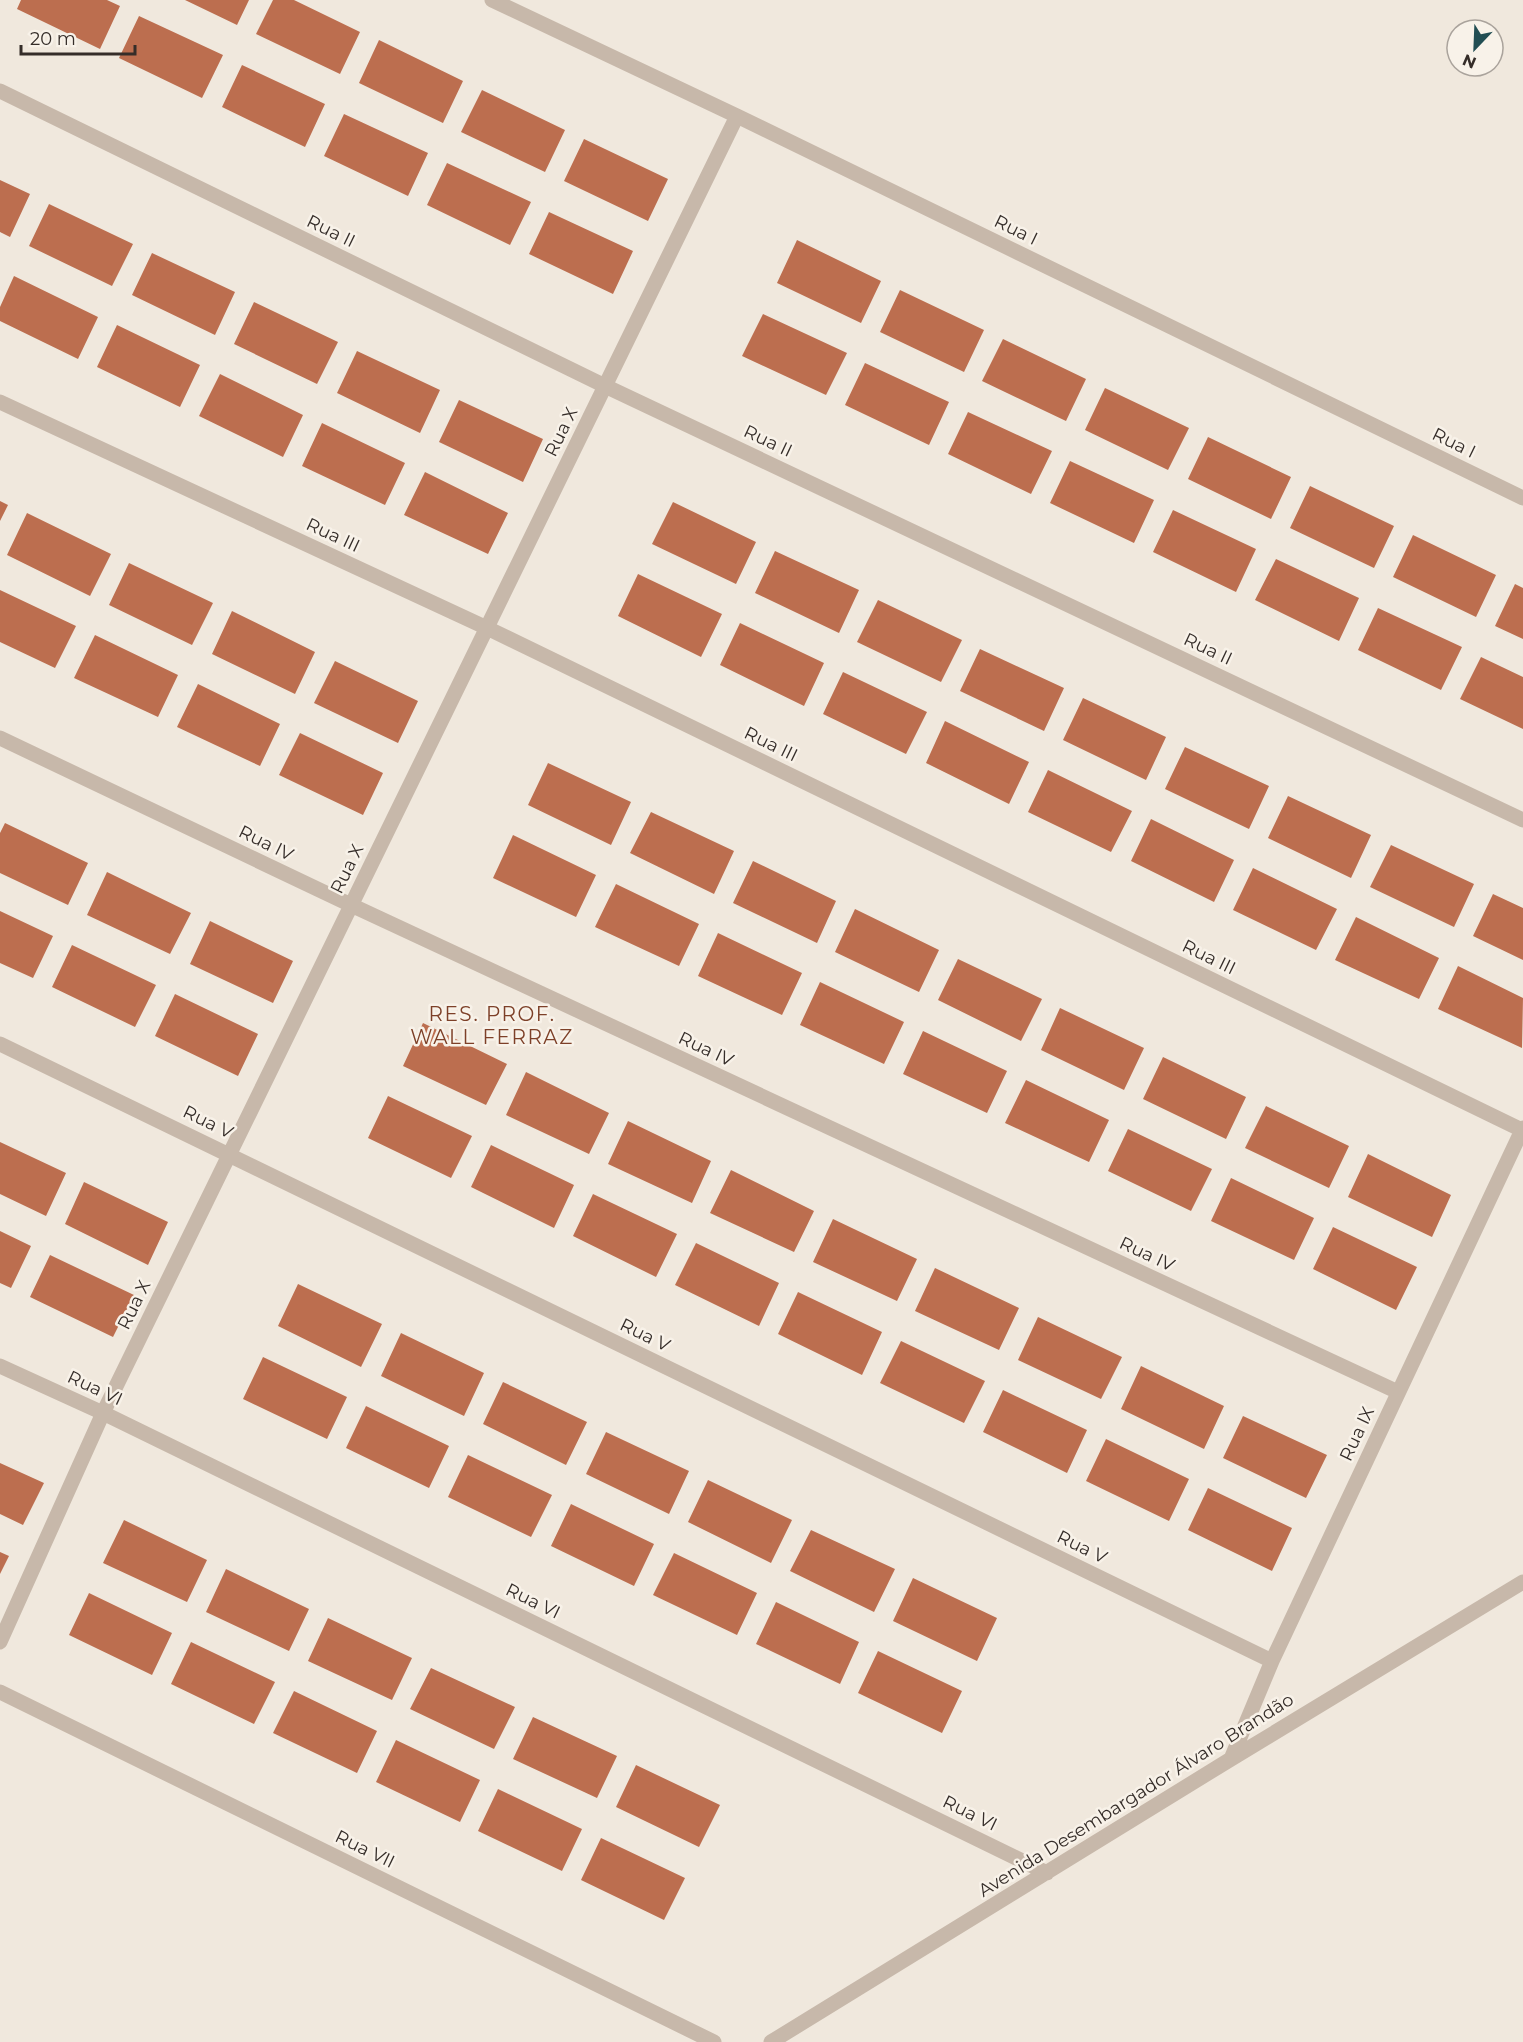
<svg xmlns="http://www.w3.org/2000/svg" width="1523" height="2042" viewBox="0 0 1523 2042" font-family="Montserrat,sans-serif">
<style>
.building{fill:#bc6e4f}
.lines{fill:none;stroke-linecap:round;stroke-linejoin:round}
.street{stroke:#c7b8aa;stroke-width:15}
.labels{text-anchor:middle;stroke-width:5;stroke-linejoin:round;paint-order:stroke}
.street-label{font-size:18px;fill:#352d29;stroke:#f8f2e9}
.neighbourhood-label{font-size:20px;letter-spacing:1.5px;fill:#7d4028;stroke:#f8f2e9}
</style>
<rect width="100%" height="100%" fill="#f0e8dd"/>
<path class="building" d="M 21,0 L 107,0 L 120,6 L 100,49 L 17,9 Z
M 185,0 L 249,0 L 237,25 Z
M 273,0 L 294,0 L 360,32 L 340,74 L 256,34 Z
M 139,16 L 223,55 L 202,98 L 119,58 Z
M 379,40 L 463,81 L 443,123 L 359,83 Z
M 242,65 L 325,104 L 305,147 L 222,107 Z
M 482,90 L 565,130 L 545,172 L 461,132 Z
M 344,114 L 428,153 L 408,196 L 324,156 Z
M 584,139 L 668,179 L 648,221 L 564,181 Z
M 447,163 L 531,202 L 510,245 L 427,205 Z
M 0,180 L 30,194 L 10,237 L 0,232 Z
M 49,204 L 133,244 L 112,286 L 29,246 Z
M 549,212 L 633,251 L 613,294 L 529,254 Z
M 797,240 L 881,281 L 861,323 L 777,283 Z
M 152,253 L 235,292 L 215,335 L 132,295 Z
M 14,276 L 98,317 L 78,359 L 0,321 L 0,307 Z
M 900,290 L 984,330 L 964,372 L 880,332 Z
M 254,302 L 338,342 L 317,384 L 234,344 Z
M 763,314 L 847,353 L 826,395 L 742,356 Z
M 117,325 L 200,365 L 180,407 L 97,367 Z
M 1003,339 L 1086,379 L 1066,421 L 982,381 Z
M 357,351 L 440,390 L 420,433 L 337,393 Z
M 865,363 L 949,402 L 929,445 L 845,405 Z
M 220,374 L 303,415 L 283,457 L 199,416 Z
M 1105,388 L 1189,428 L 1168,470 L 1085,430 Z
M 459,400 L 543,439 L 523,482 L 439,442 Z
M 968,412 L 1052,451 L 1031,494 L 948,454 Z
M 322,423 L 405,463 L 385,505 L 302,466 Z
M 1208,437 L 1291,477 L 1271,519 L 1188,479 Z
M 1070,461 L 1154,500 L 1134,543 L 1050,503 Z
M 425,472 L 508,513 L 488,554 L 404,515 Z
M 1310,486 L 1394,526 L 1374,568 L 1290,528 Z
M 0,501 L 8,505 L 0,521 Z
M 673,502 L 756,542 L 736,584 L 652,544 Z
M 1173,510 L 1256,549 L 1236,592 L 1153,552 Z
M 27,513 L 111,554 L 90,596 L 7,555 Z
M 1413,535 L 1496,575 L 1476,617 L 1393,577 Z
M 775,551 L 859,590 L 839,633 L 755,593 Z
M 1276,559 L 1359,598 L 1339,641 L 1255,600 Z
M 129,563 L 213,603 L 192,645 L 109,605 Z
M 638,574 L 722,614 L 701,657 L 618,616 Z
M 1515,584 L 1523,588 L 1523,639 L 1495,626 Z
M 0,590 L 76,626 L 55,668 L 0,642 Z
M 878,600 L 962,640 L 941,682 L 857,642 Z
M 1378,608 L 1462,647 L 1441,690 L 1358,650 Z
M 232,611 L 315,652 L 295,694 L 212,654 Z
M 740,623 L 824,663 L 804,706 L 720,665 Z
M 95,635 L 178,675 L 158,717 L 74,678 Z
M 980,649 L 1064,688 L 1044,731 L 960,691 Z
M 1481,657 L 1523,677 L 1523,729 L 1460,699 Z
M 335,661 L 418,701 L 398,743 L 314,703 Z
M 843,672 L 927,712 L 906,754 L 823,714 Z
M 198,684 L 280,724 L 260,766 L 177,727 Z
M 1083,698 L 1166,737 L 1146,780 L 1063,740 Z
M 945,721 L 1029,762 L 1009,804 L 926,763 Z
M 300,733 L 383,773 L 363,815 L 279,775 Z
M 1185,747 L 1269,786 L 1249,829 L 1165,789 Z
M 548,763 L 631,802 L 611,845 L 528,805 Z
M 1048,770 L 1132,811 L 1111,852 L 1028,812 Z
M 1288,796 L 1371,835 L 1351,878 L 1268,838 Z
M 651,812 L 734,851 L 714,894 L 630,853 Z
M 1151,819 L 1234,860 L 1214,902 L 1131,861 Z
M 5,823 L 88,863 L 68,905 L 0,873 L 0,833 Z
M 513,835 L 596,875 L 576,917 L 493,878 Z
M 1391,845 L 1474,884 L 1454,927 L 1370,887 Z
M 753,861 L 836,901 L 817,943 L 733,903 Z
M 1253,868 L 1337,909 L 1316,950 L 1233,910 Z
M 107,872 L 191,913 L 170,954 L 87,915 Z
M 616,884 L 699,924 L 679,966 L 595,927 Z
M 1493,894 L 1523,908 L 1523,960 L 1473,936 Z
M 855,909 L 939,950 L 919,992 L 835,952 Z
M 0,911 L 53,936 L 33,978 L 0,963 Z
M 1356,917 L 1439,958 L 1419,999 L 1335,960 Z
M 210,921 L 293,961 L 273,1003 L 190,964 Z
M 718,933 L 802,973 L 782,1015 L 698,976 Z
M 72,945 L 156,985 L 135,1027 L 52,987 Z
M 958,959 L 1042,999 L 1021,1041 L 938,1000 Z
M 1458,966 L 1523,998 L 1522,1048 L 1438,1009 Z
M 820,982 L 904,1022 L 884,1064 L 800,1025 Z
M 175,994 L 258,1034 L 238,1076 L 155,1036 Z
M 1060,1008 L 1144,1048 L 1124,1090 L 1041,1050 Z
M 423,1023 L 507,1064 L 486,1105 L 403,1066 Z
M 923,1031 L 1007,1071 L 987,1113 L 903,1074 Z
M 1163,1057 L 1246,1097 L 1226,1139 L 1143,1099 Z
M 526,1072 L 609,1113 L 589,1154 L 506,1115 Z
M 1026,1080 L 1109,1120 L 1089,1162 L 1005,1123 Z
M 388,1096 L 472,1136 L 451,1178 L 368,1138 Z
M 1266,1106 L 1349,1146 L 1329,1188 L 1245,1148 Z
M 628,1121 L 711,1161 L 692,1203 L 608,1164 Z
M 1128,1129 L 1212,1169 L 1191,1211 L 1108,1171 Z
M 0,1142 L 66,1173 L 46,1216 L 0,1194 Z
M 491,1145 L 574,1185 L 554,1228 L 471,1187 Z
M 1368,1154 L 1451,1195 L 1432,1237 L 1348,1197 Z
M 731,1170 L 814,1211 L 794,1252 L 710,1213 Z
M 1231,1178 L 1314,1218 L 1294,1260 L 1211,1221 Z
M 84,1182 L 168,1222 L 148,1265 L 65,1224 Z
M 593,1194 L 677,1234 L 656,1277 L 573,1236 Z
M 833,1219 L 917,1259 L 897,1301 L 813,1262 Z
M 1333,1227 L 1417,1267 L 1396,1310 L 1313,1269 Z
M 0,1231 L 31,1246 L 11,1288 L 0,1283 Z
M 696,1243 L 779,1283 L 759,1326 L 675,1285 Z
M 50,1255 L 134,1295 L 113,1337 L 30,1297 Z
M 935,1268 L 1019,1308 L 999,1350 L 915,1311 Z
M 298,1284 L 382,1324 L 361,1367 L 278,1326 Z
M 798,1292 L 882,1332 L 862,1375 L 778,1334 Z
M 1038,1317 L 1122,1357 L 1101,1399 L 1018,1360 Z
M 401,1333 L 484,1373 L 464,1416 L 381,1376 Z
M 901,1341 L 985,1381 L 964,1423 L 880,1383 Z
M 263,1357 L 347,1397 L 327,1439 L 243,1399 Z
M 1141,1366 L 1224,1406 L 1204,1449 L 1121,1409 Z
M 503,1382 L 587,1422 L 566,1465 L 483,1424 Z
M 1003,1390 L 1087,1430 L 1067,1473 L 983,1432 Z
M 366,1406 L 449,1446 L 429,1488 L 346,1448 Z
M 1243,1416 L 1327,1455 L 1306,1498 L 1223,1458 Z
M 606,1432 L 689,1471 L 669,1514 L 586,1474 Z
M 1106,1439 L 1189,1479 L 1169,1521 L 1086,1481 Z
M 468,1455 L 552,1495 L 531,1537 L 448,1497 Z
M 0,1463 L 44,1483 L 23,1525 L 0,1514 Z
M 708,1480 L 792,1520 L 771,1563 L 688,1522 Z
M 1208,1488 L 1292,1528 L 1272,1571 L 1188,1530 Z
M 571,1504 L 654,1544 L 634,1586 L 551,1546 Z
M 124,1520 L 207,1560 L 187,1602 L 103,1563 Z
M 811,1530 L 895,1569 L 874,1612 L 790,1571 Z
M 0,1552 L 9,1556 L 0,1574 Z
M 674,1553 L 757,1593 L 737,1635 L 653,1595 Z
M 226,1569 L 309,1609 L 289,1651 L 206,1612 Z
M 913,1578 L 997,1618 L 977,1661 L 893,1621 Z
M 89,1593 L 172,1633 L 152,1675 L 69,1635 Z
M 776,1602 L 859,1642 L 840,1684 L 756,1644 Z
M 328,1618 L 412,1658 L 392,1700 L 308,1661 Z
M 191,1642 L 275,1682 L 254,1724 L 171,1684 Z
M 878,1651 L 962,1691 L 942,1733 L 858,1693 Z
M 431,1668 L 515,1707 L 494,1749 L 410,1709 Z
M 294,1691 L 377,1731 L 357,1773 L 273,1733 Z
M 533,1717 L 617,1756 L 597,1798 L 513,1759 Z
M 396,1740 L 480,1780 L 460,1822 L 376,1782 Z
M 636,1765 L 720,1805 L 699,1847 L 616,1807 Z
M 498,1789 L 582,1829 L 562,1871 L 478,1831 Z
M 601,1838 L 685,1878 L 664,1920 L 581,1880 Z"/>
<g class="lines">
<path class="street" d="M 492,0 L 737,116 L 1523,498
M 0,91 L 605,386 L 1523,820
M 0,402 L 487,628 L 1522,1130
M 0,738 L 351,905 L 1398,1392
M 0,1044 L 1272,1661
M 0,1366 L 103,1413 L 1047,1873
M 0,1642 L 103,1413 L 737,116
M 0,1692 L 714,2042
M 1231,1759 L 1272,1661 L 1523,1128
M 771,2042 L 1231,1759 L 1523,1582"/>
</g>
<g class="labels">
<g class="street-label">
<text transform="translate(1016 230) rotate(26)" y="6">Rua I</text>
<text transform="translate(331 231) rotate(26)" y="6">Rua II</text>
<text transform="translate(561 432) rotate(-64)" y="6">Rua X</text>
<text transform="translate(768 441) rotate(25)" y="6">Rua II</text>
<text transform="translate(1454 443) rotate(26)" y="6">Rua I</text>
<text transform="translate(333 535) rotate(25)" y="6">Rua III</text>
<text transform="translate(1208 649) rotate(25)" y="6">Rua II</text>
<text transform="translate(771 744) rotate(26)" y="6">Rua III</text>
<text transform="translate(266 843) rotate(26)" y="6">Rua IV</text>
<text transform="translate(347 869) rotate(-64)" y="6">Rua X</text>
<text transform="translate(1209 957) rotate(26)" y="6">Rua III</text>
<text transform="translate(706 1049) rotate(25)" y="6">Rua IV</text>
<text transform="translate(208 1122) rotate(26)" y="6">Rua V</text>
<text transform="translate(1147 1254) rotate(25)" y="6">Rua IV</text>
<text transform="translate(134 1305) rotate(-64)" y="6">Rua X</text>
<text transform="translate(645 1335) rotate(26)" y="6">Rua V</text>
<text transform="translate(95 1388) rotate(25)" y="6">Rua VI</text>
<text transform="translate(1357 1434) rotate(-65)" y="6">Rua IX</text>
<text transform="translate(1082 1547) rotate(26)" y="6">Rua V</text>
<text transform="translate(533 1601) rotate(26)" y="6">Rua VI</text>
<text transform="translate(1136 1795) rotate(-32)" y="6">Avenida Desembargador Álvaro Brandão</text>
<text transform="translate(970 1813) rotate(26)" y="6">Rua VI</text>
<text transform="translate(365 1849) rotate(26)" y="6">Rua VII</text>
</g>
<g class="neighbourhood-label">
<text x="492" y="1021">RES. PROF.<tspan x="492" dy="23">WALL FERRAZ</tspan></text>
</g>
</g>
<g transform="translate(1475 48) rotate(203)"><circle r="28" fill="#f8f2e9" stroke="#aaa39c" stroke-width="1.5"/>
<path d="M0-4.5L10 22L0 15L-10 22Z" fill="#224e53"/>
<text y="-9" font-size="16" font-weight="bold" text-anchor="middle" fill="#352d29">N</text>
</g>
<path d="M21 45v9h114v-9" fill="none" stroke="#352d29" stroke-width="3"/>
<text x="30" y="45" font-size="18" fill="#352d29" stroke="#f8f2e9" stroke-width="4.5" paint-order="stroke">20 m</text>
</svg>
